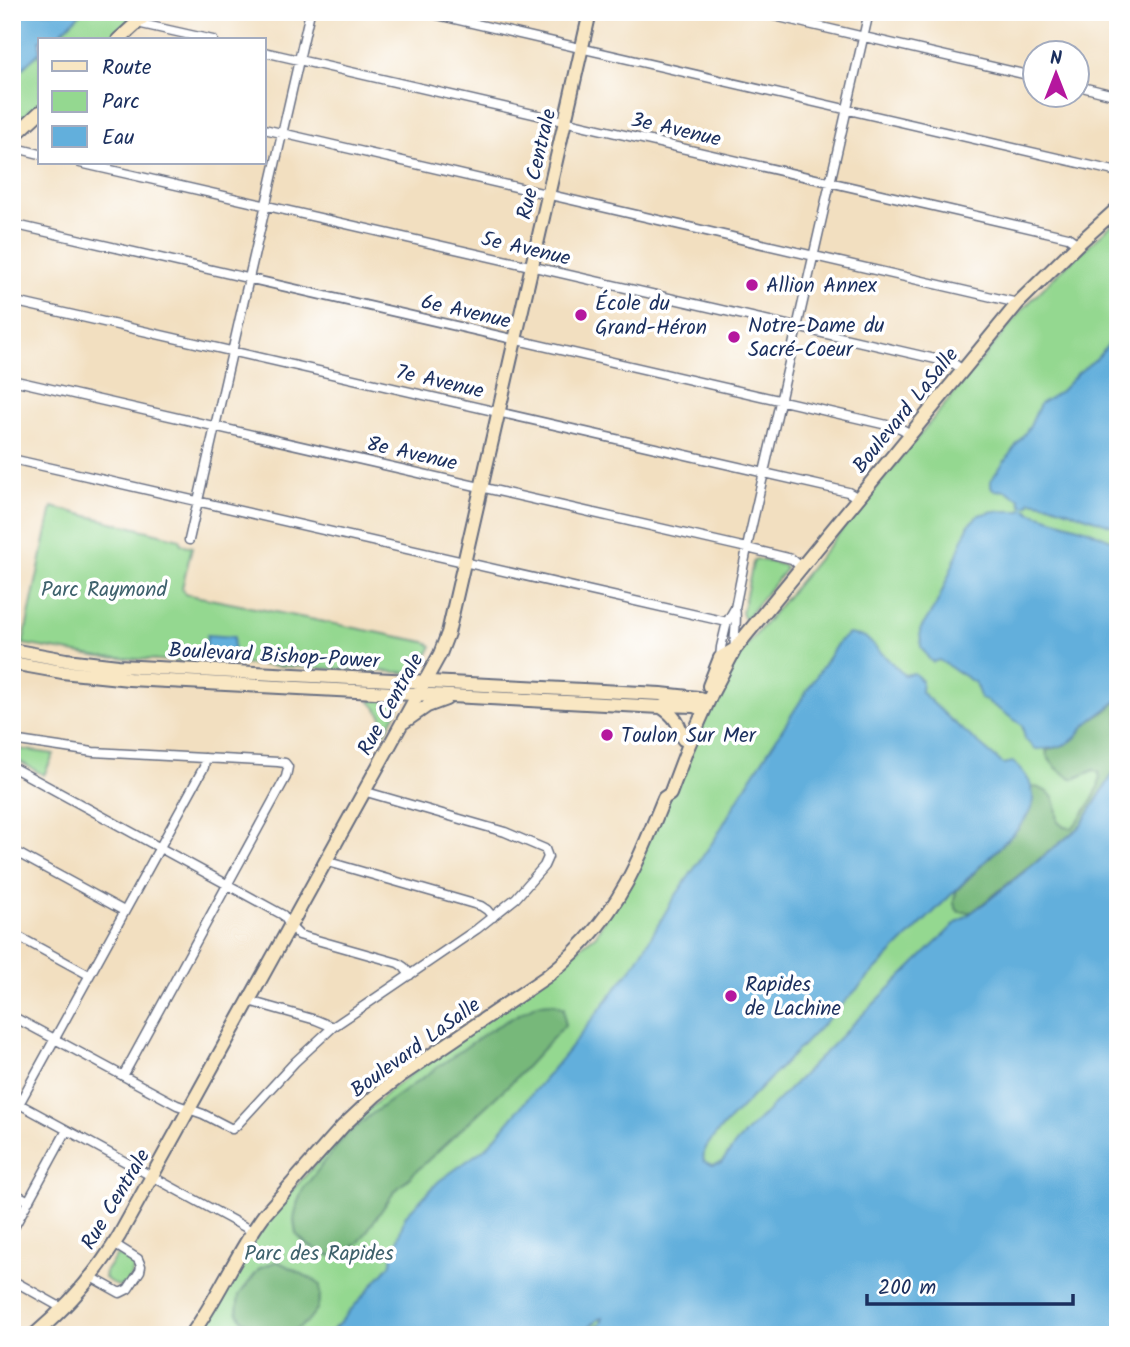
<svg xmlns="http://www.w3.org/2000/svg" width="1130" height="1347" viewBox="0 0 1130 1347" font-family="Kalam,sans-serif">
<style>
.green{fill:#94d890;stroke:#588477;stroke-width:2}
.forest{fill:#77b87a;stroke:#49746c;stroke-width:2}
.water{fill:#62afdc;stroke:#3e6f9d;stroke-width:2}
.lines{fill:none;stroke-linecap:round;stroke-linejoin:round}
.stream{stroke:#62afdc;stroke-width:2}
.street-casing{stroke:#666d80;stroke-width:11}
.secondary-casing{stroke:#666d80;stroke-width:16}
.street{stroke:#fff;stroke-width:8}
.secondary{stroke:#f9e7c3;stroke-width:12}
.poi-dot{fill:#b5179e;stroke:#fff;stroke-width:2.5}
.labels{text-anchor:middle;stroke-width:7;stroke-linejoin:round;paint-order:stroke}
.street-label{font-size:21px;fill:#1b2f5e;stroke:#fff}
.poi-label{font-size:21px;fill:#1b2f5e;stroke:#fff;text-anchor:start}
.park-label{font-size:21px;fill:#3f626d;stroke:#fff}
</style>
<rect width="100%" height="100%" fill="#fff"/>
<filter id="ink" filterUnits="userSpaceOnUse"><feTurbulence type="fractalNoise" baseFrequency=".0143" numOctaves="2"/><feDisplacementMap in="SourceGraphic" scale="14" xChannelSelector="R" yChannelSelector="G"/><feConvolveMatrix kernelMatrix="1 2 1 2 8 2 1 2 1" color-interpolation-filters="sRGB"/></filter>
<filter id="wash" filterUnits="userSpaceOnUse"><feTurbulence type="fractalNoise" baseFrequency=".00686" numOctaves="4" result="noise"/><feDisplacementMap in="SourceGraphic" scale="28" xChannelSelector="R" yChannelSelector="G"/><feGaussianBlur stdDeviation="1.57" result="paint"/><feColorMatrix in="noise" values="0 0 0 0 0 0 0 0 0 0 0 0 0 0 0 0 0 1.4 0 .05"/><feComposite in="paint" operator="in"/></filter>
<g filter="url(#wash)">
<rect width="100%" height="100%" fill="#f2dfc0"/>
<path class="green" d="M 82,12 L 141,12 L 110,40 L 53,40 Z
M 40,52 L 40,104 L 12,130 L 12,78 Z
M 1118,219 L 1118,1335 L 359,1335 L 335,1327 L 329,1335 L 197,1335 L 257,1233 L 268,1217 L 349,1127 L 390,1090 L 596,935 L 708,712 L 729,671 L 740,654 L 1023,309 L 1056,275 Z
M 52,507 L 180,539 L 181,544 L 192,547 L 182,588 L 185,594 L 425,642 L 432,646 L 424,662 L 422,662 L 419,671 L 415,673 L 100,657 L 23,644 Z
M 756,559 L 783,565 L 786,569 L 747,617 L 744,618 L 742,613 L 753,563 Z
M 372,700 L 395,701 L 399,704 L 398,709 L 384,735 C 385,721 381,710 370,702 Z
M 20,749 L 54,754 L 44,775 L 19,761 L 16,755 Z
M 117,1255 C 122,1257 129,1259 132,1263 C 136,1271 128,1286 119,1286 C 115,1286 108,1280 104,1278 L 105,1272 Z"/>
<path class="forest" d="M 1118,700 L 1118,766 L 1080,827 L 972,912 L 959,912 C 951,903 954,900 957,890 L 1017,830 L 1032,808 L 1032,786 C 1056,792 1056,800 1058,822 L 1064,827 L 1072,828 C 1083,814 1103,791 1099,773 L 1094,770 L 1074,779 C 1063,775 1048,763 1046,751 L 1066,744 L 1077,736 L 1084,725 L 1106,711 Z
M 553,1003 L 564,1008 L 565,1025 L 514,1080 L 395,1191 L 360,1241 L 348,1251 L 333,1257 L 307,1245 L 296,1234 L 294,1220 L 297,1204 L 303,1189 L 345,1136 L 373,1113 L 490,1030 L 537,1004 Z
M 277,1261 L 314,1280 L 320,1285 L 320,1297 L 317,1309 L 307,1322 L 289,1334 L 271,1332 L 243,1321 L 237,1311 L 239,1295 L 260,1268 Z"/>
<path class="water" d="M 12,12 L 82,12 L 53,40 L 40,40 L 40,52 L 12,78 Z
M 1118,333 L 1118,533 L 1115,532 L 1116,527 L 1049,504 L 1030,501 L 1029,505 L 1021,505 L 1020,499 L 1006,491 L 994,490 L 991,487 L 991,480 L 1030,426 L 1040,404 L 1061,391 L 1078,373 L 1097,358 Z
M 1021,509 L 1029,510 L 1029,512 L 1088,530 L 1113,541 L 1114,538 L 1118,539 L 1118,700 C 1108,709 1097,715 1087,724 C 1082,727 1080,733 1076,737 C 1065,748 1050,749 1035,749 L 1025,739 L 1022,725 L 985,700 L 981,699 L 975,683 L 939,660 L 933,662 L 929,659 L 921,647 L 920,630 L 936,605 L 944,587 L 969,524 L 979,515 L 994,511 L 1020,511 Z
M 849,634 L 865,637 L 904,675 L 914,673 L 922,681 L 921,692 L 951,720 L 1003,764 L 1013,762 C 1027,774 1036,787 1032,806 C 1030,814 1022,823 1017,830 L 899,946 L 717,1133 C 711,1141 701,1150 704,1161 L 713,1165 L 721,1163 L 737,1142 L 843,1034 L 955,924 L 989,900 L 1080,827 L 1118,766 L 1118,1335 L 589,1335 C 593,1329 601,1325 603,1318 L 599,1319 L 579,1335 L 329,1335 L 390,1265 L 405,1216 L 439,1181 L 488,1146 L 567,1052 L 637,961 L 672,901 L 716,837 L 742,792 L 839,641 Z
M 207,635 L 234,637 L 233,652 L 206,650 Z"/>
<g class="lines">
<path class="stream" d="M 1024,509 L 1025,505"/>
</g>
</g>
<g filter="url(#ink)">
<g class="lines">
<g class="street-casing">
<path id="street" d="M 424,12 L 1118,172
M 757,12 L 1036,77
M 1095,12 L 1118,17
M 137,23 L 213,40
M 264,52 L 1068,237 L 1078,244
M 1078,86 L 1118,96
M 264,129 L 1018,303
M 12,147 L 40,154
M 80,163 L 953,363 L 963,370
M 12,224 L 900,428 L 911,434
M 12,301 L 848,492 L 858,498
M 12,380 L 747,548 L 792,559 L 801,567
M 12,459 L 727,622
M 189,540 L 310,12
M 735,608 C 738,621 733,634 735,649
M 720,658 L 721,647 L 727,622 L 735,608 L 749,538 L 869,12
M 12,740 L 93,752 L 278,762 L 285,763 L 288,767 L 286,777 L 123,1076
M 12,767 L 283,915 L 292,928 L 299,935 L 398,963 L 404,967 L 410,975
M 12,850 L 124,911
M 325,861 L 481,906 L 487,910 L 493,917
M 12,933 L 89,975
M 249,1001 L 316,1020 L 333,1027
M 12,1016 L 177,1105 L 203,1114 L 232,1129 L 236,1126 L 295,1062 L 333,1027 L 477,929 L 516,898 L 544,866 L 548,857 L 545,849 L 505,832 L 363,791
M 12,1100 L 252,1231
M 19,1104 L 204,767 L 205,758
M 12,1192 L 29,1201
M 12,1231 L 67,1130
M 91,1277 L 120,1293 L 128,1289 L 140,1271 L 141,1266 L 138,1259 L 114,1244
M 12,1280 L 62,1308"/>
</g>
<g class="secondary-casing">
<path id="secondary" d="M 118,40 L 149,12
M 12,138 L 40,112
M 12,650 L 66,660 L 118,666 L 661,694 L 698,698 L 708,702
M 12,663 L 62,672 L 129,679 L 661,707 L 665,705 L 694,706 L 704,710
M 709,686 L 720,658 L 735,649
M 661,707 C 674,715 680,724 683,739
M 404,722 L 427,706 L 446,699
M 34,1335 C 67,1307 97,1273 119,1236 L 440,654 L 448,633 L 590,12
M 191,1335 C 219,1297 236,1253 264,1215 L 343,1126 L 376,1095 L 399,1077 L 546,977 C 583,948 614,911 634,868 C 645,846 654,822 664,798 L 670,794 L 687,749 L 711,695 L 735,649 L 746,635 L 1018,303 L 1078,244 L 1118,208"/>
</g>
<use href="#street" class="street"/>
<use href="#secondary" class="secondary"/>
</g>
</g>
<g class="poi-dot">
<circle cx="752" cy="285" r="7"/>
<circle cx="581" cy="315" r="7"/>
<circle cx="734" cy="337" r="7"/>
<circle cx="607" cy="735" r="7"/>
<circle cx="731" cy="996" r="7"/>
</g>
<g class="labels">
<g class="street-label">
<text transform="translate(676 129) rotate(13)" y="7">3e Avenue</text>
<text transform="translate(536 164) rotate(-77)" y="7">Rue Centrale</text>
<text transform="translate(526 248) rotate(13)" y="7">5e Avenue</text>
<text transform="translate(466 311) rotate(13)" y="7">6e Avenue</text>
<text transform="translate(440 381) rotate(13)" y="7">7e Avenue</text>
<text transform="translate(905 410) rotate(-51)" y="7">Boulevard LaSalle</text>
<text transform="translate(412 453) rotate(13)" y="7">8e Avenue</text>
<text transform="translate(274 655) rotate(3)" y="7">Boulevard Bishop-Power</text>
<text transform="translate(390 704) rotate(-61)" y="7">Rue Centrale</text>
<text transform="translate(415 1047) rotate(-36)" y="7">Boulevard LaSalle</text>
<text transform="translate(115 1199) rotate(-59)" y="7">Rue Centrale</text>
</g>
<g class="poi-label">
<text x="766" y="292">Allion Annex</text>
<text x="595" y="310">École du<tspan x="595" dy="24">Grand-Héron</tspan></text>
<text x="748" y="332">Notre-Dame du<tspan x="748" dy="24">Sacré-Coeur</tspan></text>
<text x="621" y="742">Toulon Sur Mer</text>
<text x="745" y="991">Rapides<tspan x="745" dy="24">de Lachine</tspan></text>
</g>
<g class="park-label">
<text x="104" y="596">Parc Raymond</text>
<text x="319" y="1260">Parc des Rapides</text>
</g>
</g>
<rect width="1130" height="1347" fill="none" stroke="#fff" stroke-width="42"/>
<rect x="38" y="38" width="228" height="126" fill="#ffffff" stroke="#a4acbf" stroke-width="2"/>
<rect x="52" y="61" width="35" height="10" fill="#f9e7c3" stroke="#a4acbf" stroke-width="2"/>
<text x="102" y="74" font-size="21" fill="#1b2f5e">Route</text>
<rect x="52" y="91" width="35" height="21" fill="#94d890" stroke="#a4acbf" stroke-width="2"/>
<text x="102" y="108" font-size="21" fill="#1b2f5e">Parc</text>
<rect x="52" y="126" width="35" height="21" fill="#62afdc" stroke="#a4acbf" stroke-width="2"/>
<text x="102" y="144" font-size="21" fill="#1b2f5e">Eau</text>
<g transform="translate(1056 74)"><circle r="33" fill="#ffffff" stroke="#a4acbf" stroke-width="2"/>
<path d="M0-5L12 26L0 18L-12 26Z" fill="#b5179e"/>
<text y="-10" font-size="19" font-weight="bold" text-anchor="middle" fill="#1b2f5e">N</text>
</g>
<path d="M867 1294v10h206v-10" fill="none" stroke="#1b2f5e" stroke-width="3.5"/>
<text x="878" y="1294" font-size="21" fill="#1b2f5e" stroke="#ffffff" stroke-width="5" paint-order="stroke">200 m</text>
</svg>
